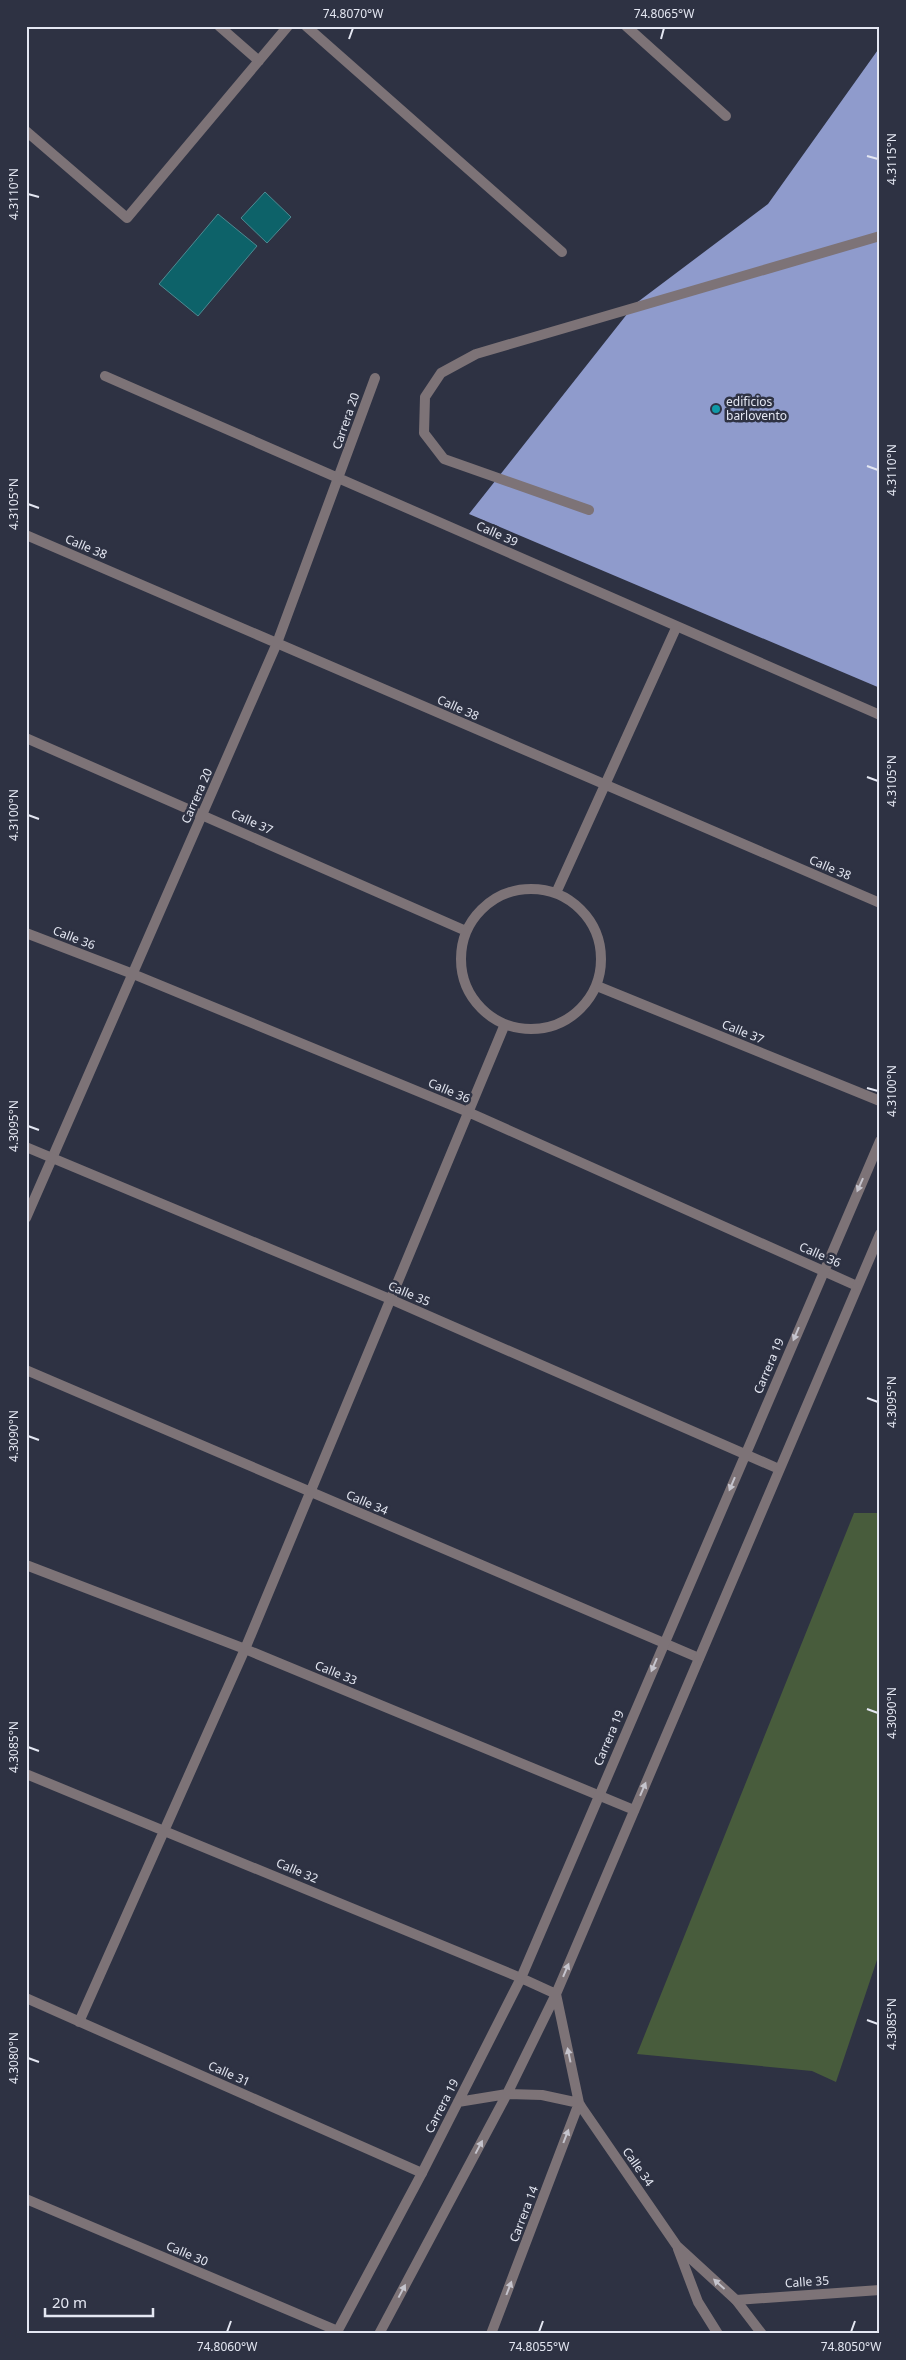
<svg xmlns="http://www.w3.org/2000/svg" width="906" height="2360" viewBox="0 0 906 2360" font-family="'Noto Sans',sans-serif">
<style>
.green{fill:#485c3c}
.water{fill:#0d6269;stroke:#4e8a92}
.building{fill:#8f9bcc}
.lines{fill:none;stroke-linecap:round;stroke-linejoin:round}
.service{stroke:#7d7377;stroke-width:10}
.minor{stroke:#7d7377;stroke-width:10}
.tertiary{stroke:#7d7377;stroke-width:10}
.oneway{fill:#c5c4cd}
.ticks{fill:none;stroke:#e4e7f2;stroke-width:2}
.culture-dot{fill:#0f9aa8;stroke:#2e3243;stroke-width:2}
.labels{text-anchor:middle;stroke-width:5;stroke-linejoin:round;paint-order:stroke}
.poi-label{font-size:12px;fill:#e4e7f2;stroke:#2e3243;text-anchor:start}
.street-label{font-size:12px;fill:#e4e7f2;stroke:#2e3243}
.neatline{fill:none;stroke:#e4e7f2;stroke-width:2}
.ticks-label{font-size:12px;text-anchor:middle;fill:#e4e7f2}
</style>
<rect width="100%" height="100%" fill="#2e3243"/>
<path class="green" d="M 854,1513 L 880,1513 L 880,1951 L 836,2082 L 812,2071 L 637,2054 Z"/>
<path class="water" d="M 265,192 L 291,217 L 267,243 L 241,218 Z
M 218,214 L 257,246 L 198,316 L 159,284 Z"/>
<path class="building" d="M 880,47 L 880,688 L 469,514 L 635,304 L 768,204 Z"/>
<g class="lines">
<path class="service" d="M 219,26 L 259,61
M 306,26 L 562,252
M 626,26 L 726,116
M 26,131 L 127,218 L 288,26"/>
<path class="minor" d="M 105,376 C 364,488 621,604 880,715
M 589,510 L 444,459 L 424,433 L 425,397 L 441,373 L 476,354 L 880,236
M 26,535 L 880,903
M 26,738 L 466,931
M461 959a70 70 0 1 1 140 0a70 70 0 1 1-140 0Z
M 556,893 L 676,628
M 26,933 L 133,974 L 468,1112 L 857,1286
M 597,986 L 880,1101
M 26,1218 L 277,643 L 375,378
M 26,1370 L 699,1658
M 26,1565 L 245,1649 L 634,1810
M 26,1774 L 521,1978
M 26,1998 L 422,2173
M 79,2022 L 245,1649 L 505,1024
M 26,2199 L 338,2331
M 736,2300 L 880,2290"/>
<path class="tertiary" d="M 26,1147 L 390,1299 L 779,1469
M 521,1978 L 556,1994 L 579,2103 L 582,2108 L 677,2246 L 736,2300 L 762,2334
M 458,2102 L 507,2094 L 542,2095 L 579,2103
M 678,2249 L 698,2302 L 718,2334
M 336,2334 L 422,2173 L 521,1978 L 880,1141
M 379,2334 L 507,2094 L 556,1994 L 880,1234
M 491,2334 L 579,2103"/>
</g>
<defs><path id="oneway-solid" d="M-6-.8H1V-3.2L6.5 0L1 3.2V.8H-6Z" transform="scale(1.25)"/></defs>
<g class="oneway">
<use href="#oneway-solid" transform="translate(860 1185) rotate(114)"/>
<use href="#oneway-solid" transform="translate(796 1334) rotate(113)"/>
<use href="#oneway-solid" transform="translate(732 1484) rotate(113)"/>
<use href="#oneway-solid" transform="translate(654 1665) rotate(113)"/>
<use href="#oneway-solid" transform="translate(643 1789) rotate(-67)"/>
<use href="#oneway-solid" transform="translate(566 1970) rotate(-67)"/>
<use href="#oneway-solid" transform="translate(569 2055) rotate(-102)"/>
<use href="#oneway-solid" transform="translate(566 2136) rotate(-69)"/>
<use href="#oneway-solid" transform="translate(479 2147) rotate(-62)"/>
<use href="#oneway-solid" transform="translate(719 2284) rotate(-138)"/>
<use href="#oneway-solid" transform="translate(509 2288) rotate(-69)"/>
<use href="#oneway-solid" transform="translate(402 2291) rotate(-62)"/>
</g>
<path class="ticks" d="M 349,39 L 353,28M 661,39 L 664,28M 867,156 L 878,159M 28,194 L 39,197M 867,466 L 878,470M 28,504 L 39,508M 867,777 L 878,781M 28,815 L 39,819M 867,1088 L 878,1091M 28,1126 L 39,1130M 867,1398 L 878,1402M 28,1436 L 39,1440M 867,1709 L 878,1713M 28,1747 L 39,1751M 867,2020 L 878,2024M 28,2058 L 39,2062M 227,2332 L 231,2321M 539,2332 L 543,2321M 851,2332 L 855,2321"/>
<circle class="culture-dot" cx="716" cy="409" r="5"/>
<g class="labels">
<g class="poi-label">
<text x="726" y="406">edificios<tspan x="726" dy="14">barlovento</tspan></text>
</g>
<g class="street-label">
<text transform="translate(346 421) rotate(-71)" y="4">Carrera 20</text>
<text transform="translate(497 534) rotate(24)" y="4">Calle 39</text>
<text transform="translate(86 547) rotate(23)" y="4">Calle 38</text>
<text transform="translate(458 708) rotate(24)" y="4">Calle 38</text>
<text transform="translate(197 796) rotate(-66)" y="4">Carrera 20</text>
<text transform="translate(252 822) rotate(24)" y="4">Calle 37</text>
<text transform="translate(830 868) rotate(23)" y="4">Calle 38</text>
<text transform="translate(74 938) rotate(21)" y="4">Calle 36</text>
<text transform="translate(743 1032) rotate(22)" y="4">Calle 37</text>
<text transform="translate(449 1091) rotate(23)" y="4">Calle 36</text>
<text transform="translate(820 1255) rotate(24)" y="4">Calle 36</text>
<text transform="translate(409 1294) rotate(23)" y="4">Calle 35</text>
<text transform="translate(769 1366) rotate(-67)" y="4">Carrera 19</text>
<text transform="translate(367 1503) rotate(23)" y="4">Calle 34</text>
<text transform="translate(336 1673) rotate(22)" y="4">Calle 33</text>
<text transform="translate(609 1738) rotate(-67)" y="4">Carrera 19</text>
<text transform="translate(297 1871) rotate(23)" y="4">Calle 32</text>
<text transform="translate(229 2074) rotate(24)" y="4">Calle 31</text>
<text transform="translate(442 2106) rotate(-63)" y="4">Carrera 19</text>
<text transform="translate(638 2167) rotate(55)" y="4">Calle 34</text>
<text transform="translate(524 2214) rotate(-69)" y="4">Carrera 14</text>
<text transform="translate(187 2254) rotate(23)" y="4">Calle 30</text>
<text transform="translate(807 2282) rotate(-4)" y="4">Calle 35</text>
</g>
</g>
<rect width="906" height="2360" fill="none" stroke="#2e3243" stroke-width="55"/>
<path d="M45 2308v8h108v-8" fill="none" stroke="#e4e7f2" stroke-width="2.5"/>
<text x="52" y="2308" font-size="15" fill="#e4e7f2" stroke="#2e3243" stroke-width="4" paint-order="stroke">20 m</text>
<rect x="28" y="28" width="850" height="2304" class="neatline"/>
<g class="ticks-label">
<text x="353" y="18">74.8070°W</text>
<text x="664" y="18">74.8065°W</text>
<text transform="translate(892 159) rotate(-90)" y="4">4.3115°N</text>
<text transform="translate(14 194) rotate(-90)" y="4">4.3110°N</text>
<text transform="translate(892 470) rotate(-90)" y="4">4.3110°N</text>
<text transform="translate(14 504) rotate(-90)" y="4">4.3105°N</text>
<text transform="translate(892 781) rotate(-90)" y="4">4.3105°N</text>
<text transform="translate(14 815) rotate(-90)" y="4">4.3100°N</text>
<text transform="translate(892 1091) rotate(-90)" y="4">4.3100°N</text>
<text transform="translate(14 1126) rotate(-90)" y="4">4.3095°N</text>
<text transform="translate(892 1402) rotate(-90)" y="4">4.3095°N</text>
<text transform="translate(14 1436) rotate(-90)" y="4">4.3090°N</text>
<text transform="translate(892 1713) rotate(-90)" y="4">4.3090°N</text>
<text transform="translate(14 1747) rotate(-90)" y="4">4.3085°N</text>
<text transform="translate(892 2024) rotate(-90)" y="4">4.3085°N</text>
<text transform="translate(14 2058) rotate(-90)" y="4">4.3080°N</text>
<text x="227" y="2351">74.8060°W</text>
<text x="539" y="2351">74.8055°W</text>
<text x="851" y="2351">74.8050°W</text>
</g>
</svg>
